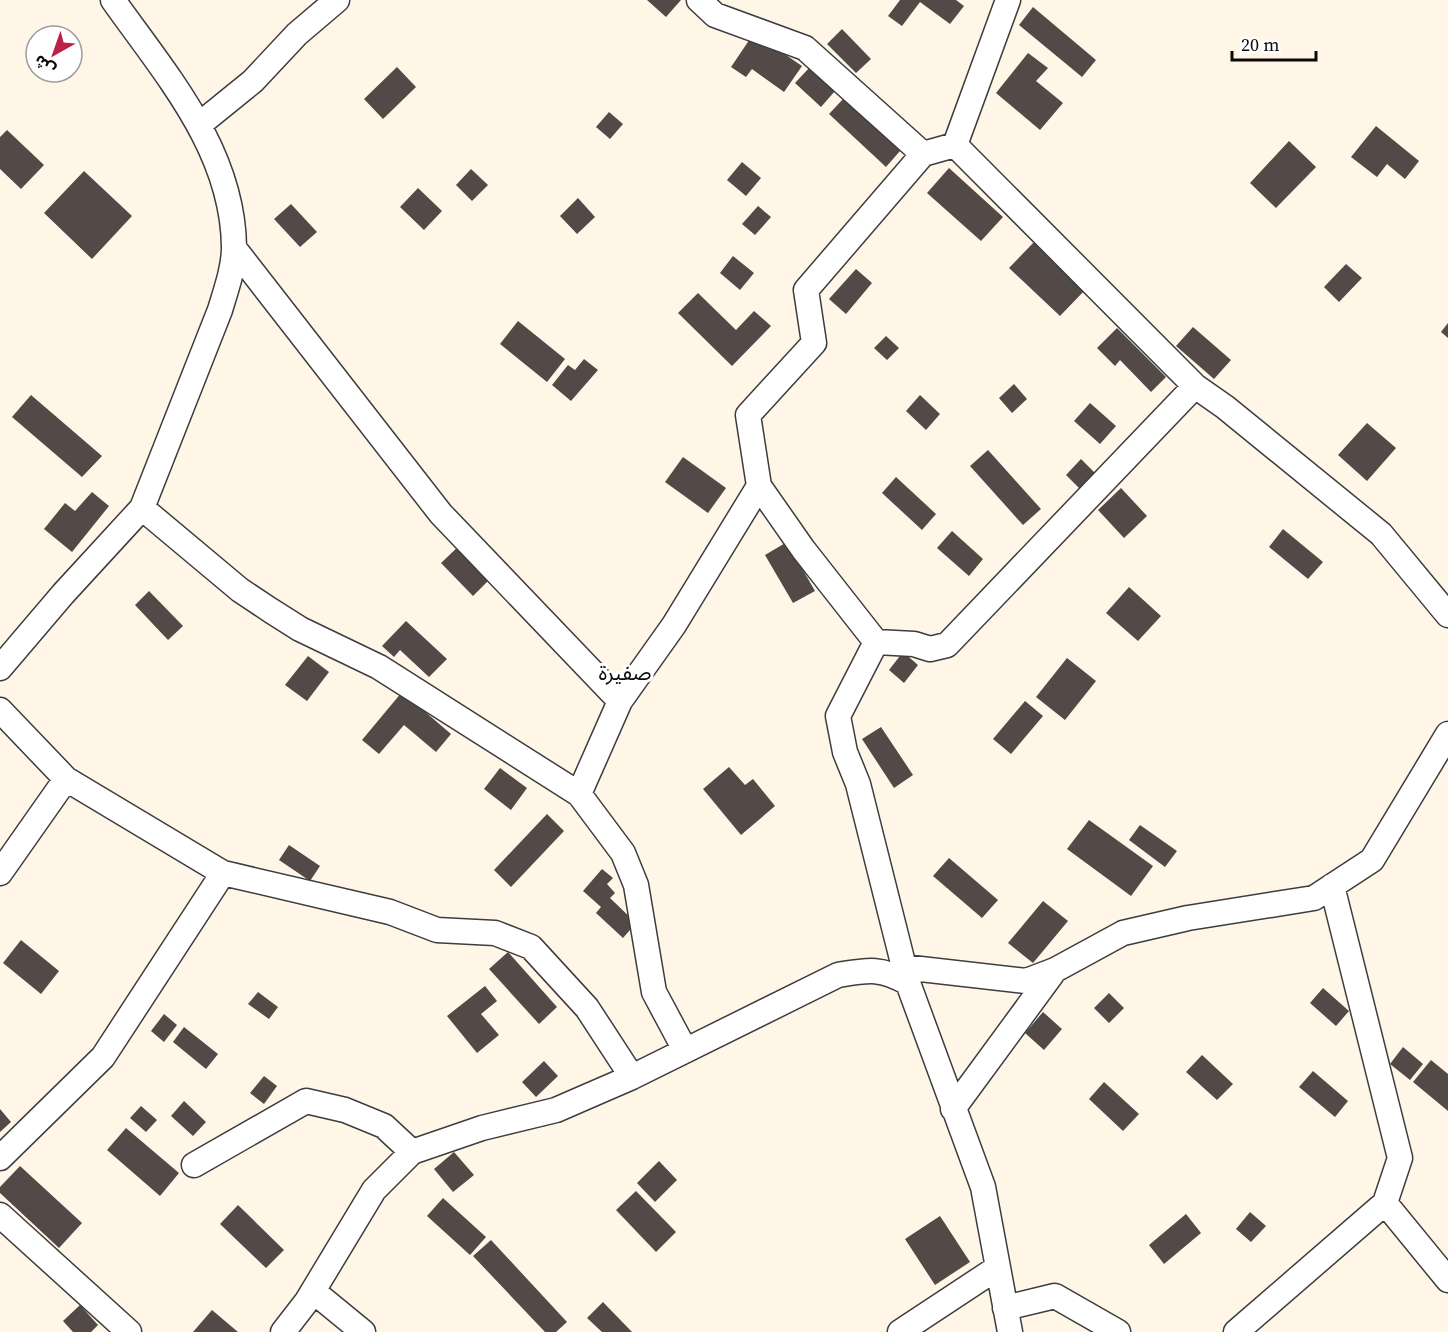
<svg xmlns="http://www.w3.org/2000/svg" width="1448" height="1332" viewBox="0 0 1448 1332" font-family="'Source Serif 4','Noto Sans Arabic',serif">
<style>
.building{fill:#534947}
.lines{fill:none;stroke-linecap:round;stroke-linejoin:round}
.street-casing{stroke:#3d3d3d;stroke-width:27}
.street{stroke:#fff;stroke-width:24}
.labels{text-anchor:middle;stroke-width:6;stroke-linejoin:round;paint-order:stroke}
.quarter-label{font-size:21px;fill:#0a0a0a;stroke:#fff}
</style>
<rect width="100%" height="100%" fill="#fff6e8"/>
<path class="building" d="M 647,0 L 681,0 L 666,17 Z
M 900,0 L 956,0 L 964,6 L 950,24 L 920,2 L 902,26 L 888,16 Z
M 1033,7 L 1096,60 L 1082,77 L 1019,25 Z
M 842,29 L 871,59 L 856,73 L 827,44 Z
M 754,33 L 802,66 L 784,92 L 752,69 L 746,77 L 731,67 Z
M 1028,53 L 1048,68 L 1036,81 L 1063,103 L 1040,130 L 996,93 Z
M 397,67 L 416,87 L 383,119 L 364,99 Z
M 810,67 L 835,91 L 821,107 L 795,83 Z
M 844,98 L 900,151 L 886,167 L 829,114 Z
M 609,112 L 623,124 L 610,139 L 596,127 Z
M 1376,126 L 1419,161 L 1405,179 L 1387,164 L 1377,177 L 1351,157 Z
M 7,130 L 44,165 L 21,189 L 0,169 L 0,137 Z
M 1289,141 L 1316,167 L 1276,208 L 1250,183 Z
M 742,162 L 761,178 L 746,196 L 727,180 Z
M 949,168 L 1003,217 L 981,241 L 927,193 Z
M 471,169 L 488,185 L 472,201 L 456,185 Z
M 84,171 L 132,216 L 92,259 L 44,213 Z
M 418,188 L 442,211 L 424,230 L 400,207 Z
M 578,198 L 595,217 L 577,234 L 560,216 Z
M 291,204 L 317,232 L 300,247 L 274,219 Z
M 758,206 L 771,217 L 755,235 L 742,224 Z
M 1034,242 L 1085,290 L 1060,316 L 1009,268 Z
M 733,256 L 754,273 L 740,290 L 720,273 Z
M 1346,264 L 1362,278 L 1339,302 L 1324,287 Z
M 856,269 L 872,283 L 846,314 L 829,299 Z
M 698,293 L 736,330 L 754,311 L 771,326 L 732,366 L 678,313 Z
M 518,321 L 565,359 L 547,382 L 500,344 Z
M 1448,323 L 1448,338 L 1441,332 Z
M 1193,327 L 1231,360 L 1214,379 L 1176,346 Z
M 1117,328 L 1166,377 L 1151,392 L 1120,360 L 1115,366 L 1097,348 Z
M 886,336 L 899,348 L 887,360 L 874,348 Z
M 584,359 L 598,370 L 571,401 L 552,385 L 568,365 L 575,370 Z
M 1014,384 L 1027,399 L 1012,413 L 999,398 Z
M 31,395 L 102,456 L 82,477 L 12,417 Z
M 920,395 L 940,414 L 926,430 L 906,411 Z
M 1090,403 L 1116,426 L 1100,444 L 1074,421 Z
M 1367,423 L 1396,448 L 1367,481 L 1338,455 Z
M 988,450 L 1041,509 L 1023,525 L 970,466 Z
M 683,457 L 726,488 L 708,513 L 665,482 Z
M 1081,459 L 1098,476 L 1083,492 L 1066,475 Z
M 896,477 L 936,514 L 922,530 L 882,493 Z
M 1121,488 L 1147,516 L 1124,538 L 1098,510 Z
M 92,492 L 109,506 L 72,552 L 44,529 L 65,503 L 75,511 Z
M 1283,529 L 1323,562 L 1308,579 L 1269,547 Z
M 952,531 L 983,559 L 969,576 L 937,548 Z
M 787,542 L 815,591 L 793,603 L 765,555 Z
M 461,544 L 492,577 L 473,596 L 441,563 Z
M 1129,587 L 1161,616 L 1138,641 L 1106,613 Z
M 149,591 L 183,626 L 168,640 L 135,605 Z
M 406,621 L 447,659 L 429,677 L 400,650 L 394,657 L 382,646 Z
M 903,652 L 918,665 L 904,683 L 889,670 Z
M 308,656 L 329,672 L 307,701 L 285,685 Z
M 1067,658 L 1096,681 L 1065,720 L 1036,697 Z
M 402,692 L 451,734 L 436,752 L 404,725 L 379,754 L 362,740 Z
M 1025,701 L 1043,716 L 1011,754 L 993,739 Z
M 881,727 L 913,775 L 894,788 L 862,739 Z
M 729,767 L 745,785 L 753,779 L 775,806 L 741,835 L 703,789 Z
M 500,768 L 527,788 L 511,810 L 484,789 Z
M 547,814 L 564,831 L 511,887 L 494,870 Z
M 1089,820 L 1153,866 L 1131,896 L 1067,849 Z
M 1140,825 L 1177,851 L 1165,867 L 1129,840 Z
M 289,845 L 320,866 L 310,881 L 279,860 Z
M 949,858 L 998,900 L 982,918 L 933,876 Z
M 602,869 L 613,878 L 607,884 L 615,893 L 610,898 L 636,923 L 623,938 L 596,913 L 601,907 L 583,891 Z
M 1043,901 L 1068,921 L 1033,963 L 1008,943 Z
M 21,940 L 59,971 L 41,994 L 3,963 Z
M 508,952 L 557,1007 L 539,1024 L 489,969 Z
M 485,986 L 497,1001 L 481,1014 L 499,1035 L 477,1053 L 447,1016 Z
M 1323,988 L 1349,1011 L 1336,1026 L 1310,1003 Z
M 258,992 L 278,1007 L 269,1019 L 248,1004 Z
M 1109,993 L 1124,1008 L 1109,1023 L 1094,1008 Z
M 1043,1012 L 1062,1029 L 1044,1050 L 1025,1033 Z
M 164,1014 L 177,1025 L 164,1042 L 151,1031 Z
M 184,1027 L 218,1054 L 206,1069 L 173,1042 Z
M 1403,1047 L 1423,1064 L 1410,1080 L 1390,1064 Z
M 1202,1055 L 1233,1084 L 1217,1100 L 1186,1072 Z
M 1431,1060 L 1448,1074 L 1448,1111 L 1413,1082 Z
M 544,1061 L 558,1076 L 536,1097 L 522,1082 Z
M 1313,1071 L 1348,1101 L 1335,1117 L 1299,1087 Z
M 264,1076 L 277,1086 L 264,1104 L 250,1093 Z
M 1104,1082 L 1139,1114 L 1123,1131 L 1089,1099 Z
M 184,1101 L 206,1122 L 193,1136 L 171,1116 Z
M 141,1106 L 157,1120 L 146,1132 L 130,1118 Z
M 0,1109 L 11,1122 L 0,1132 Z
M 126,1128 L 179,1173 L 160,1196 L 107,1150 Z
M 454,1152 L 474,1175 L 453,1192 L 434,1169 Z
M 659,1161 L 677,1180 L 655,1202 L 637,1183 Z
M 20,1166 L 82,1223 L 59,1248 L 0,1193 L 0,1187 Z
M 636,1191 L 676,1232 L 656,1252 L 616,1210 Z
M 443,1198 L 486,1237 L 470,1255 L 427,1216 Z
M 238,1205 L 284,1250 L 266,1268 L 220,1224 Z
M 1250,1212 L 1266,1226 L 1251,1242 L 1236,1229 Z
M 1186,1214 L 1201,1233 L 1164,1264 L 1149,1245 Z
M 940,1216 L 970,1262 L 935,1285 L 905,1239 Z
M 491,1240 L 567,1322 L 556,1332 L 545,1332 L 473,1256 Z
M 603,1302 L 632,1332 L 602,1332 L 587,1318 Z
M 80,1305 L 98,1325 L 91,1332 L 73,1332 L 63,1321 Z
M 212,1310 L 238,1332 L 193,1332 Z"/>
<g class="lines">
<g class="street-casing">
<path id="street" d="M 113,0 C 166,75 233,150 234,247 C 234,268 226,290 220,310 L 142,508 L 240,590 L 270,610 L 300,629 L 379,667 L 579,794 L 623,853 L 636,885 L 654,992 L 685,1050
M 699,0 L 715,15 L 805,48 L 923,154 L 955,145 L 1195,386 L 1225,407 L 1381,534 L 1448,615
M 200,124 L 253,81 L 297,34 L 337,0
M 955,145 L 1008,0
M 234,248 L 441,514 L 620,701
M 759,486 L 803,549 L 876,642 L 914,644 L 930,649 L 947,645 L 1195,386
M 876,642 L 838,716 L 845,752 L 858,784 L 908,983 L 983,1187 L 1010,1332
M 0,668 L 63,594 L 142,508
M 0,710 L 66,779 L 223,873 L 390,912 L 437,930 L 495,933 L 531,947 L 587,1008 L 632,1077
M 579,794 L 620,701 L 674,625 L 759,486 L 748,415 L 814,343 L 806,290 L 923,154
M 0,873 L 66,779
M 903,967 L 1026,981 L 1055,970
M 953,1109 L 1055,970 L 1123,933 L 1188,918 L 1314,898 L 1372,860 L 1448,734
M 0,1158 L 103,1057 L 223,873
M 194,1165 L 306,1101 L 345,1110 L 384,1126 L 412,1152
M 1385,1203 L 1448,1280
M 0,1215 L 129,1332
M 313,1291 L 363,1332
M 1005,1308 L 1055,1296 L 1118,1332
M 283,1332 L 307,1301 L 374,1190 L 412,1152 L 482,1128 L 556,1110 L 632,1077 L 838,975 C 868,970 881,967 908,983
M 900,1332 L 997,1268
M 1236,1332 L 1385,1203 L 1400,1158 L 1332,886"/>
</g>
<use href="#street" class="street"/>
</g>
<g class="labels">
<g class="quarter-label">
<text x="625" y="680">صفيرة</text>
</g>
</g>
<g transform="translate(54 54) rotate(220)"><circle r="28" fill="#ffffff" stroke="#9d9d9d" stroke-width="1.5"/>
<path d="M0-4.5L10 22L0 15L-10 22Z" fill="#bc2146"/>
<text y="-9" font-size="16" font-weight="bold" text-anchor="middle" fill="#0a0a0a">ش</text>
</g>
<path d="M1232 51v9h84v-9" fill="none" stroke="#0a0a0a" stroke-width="3"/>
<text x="1241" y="51" font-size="18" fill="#0a0a0a" stroke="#ffffff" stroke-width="4.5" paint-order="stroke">20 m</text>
</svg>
